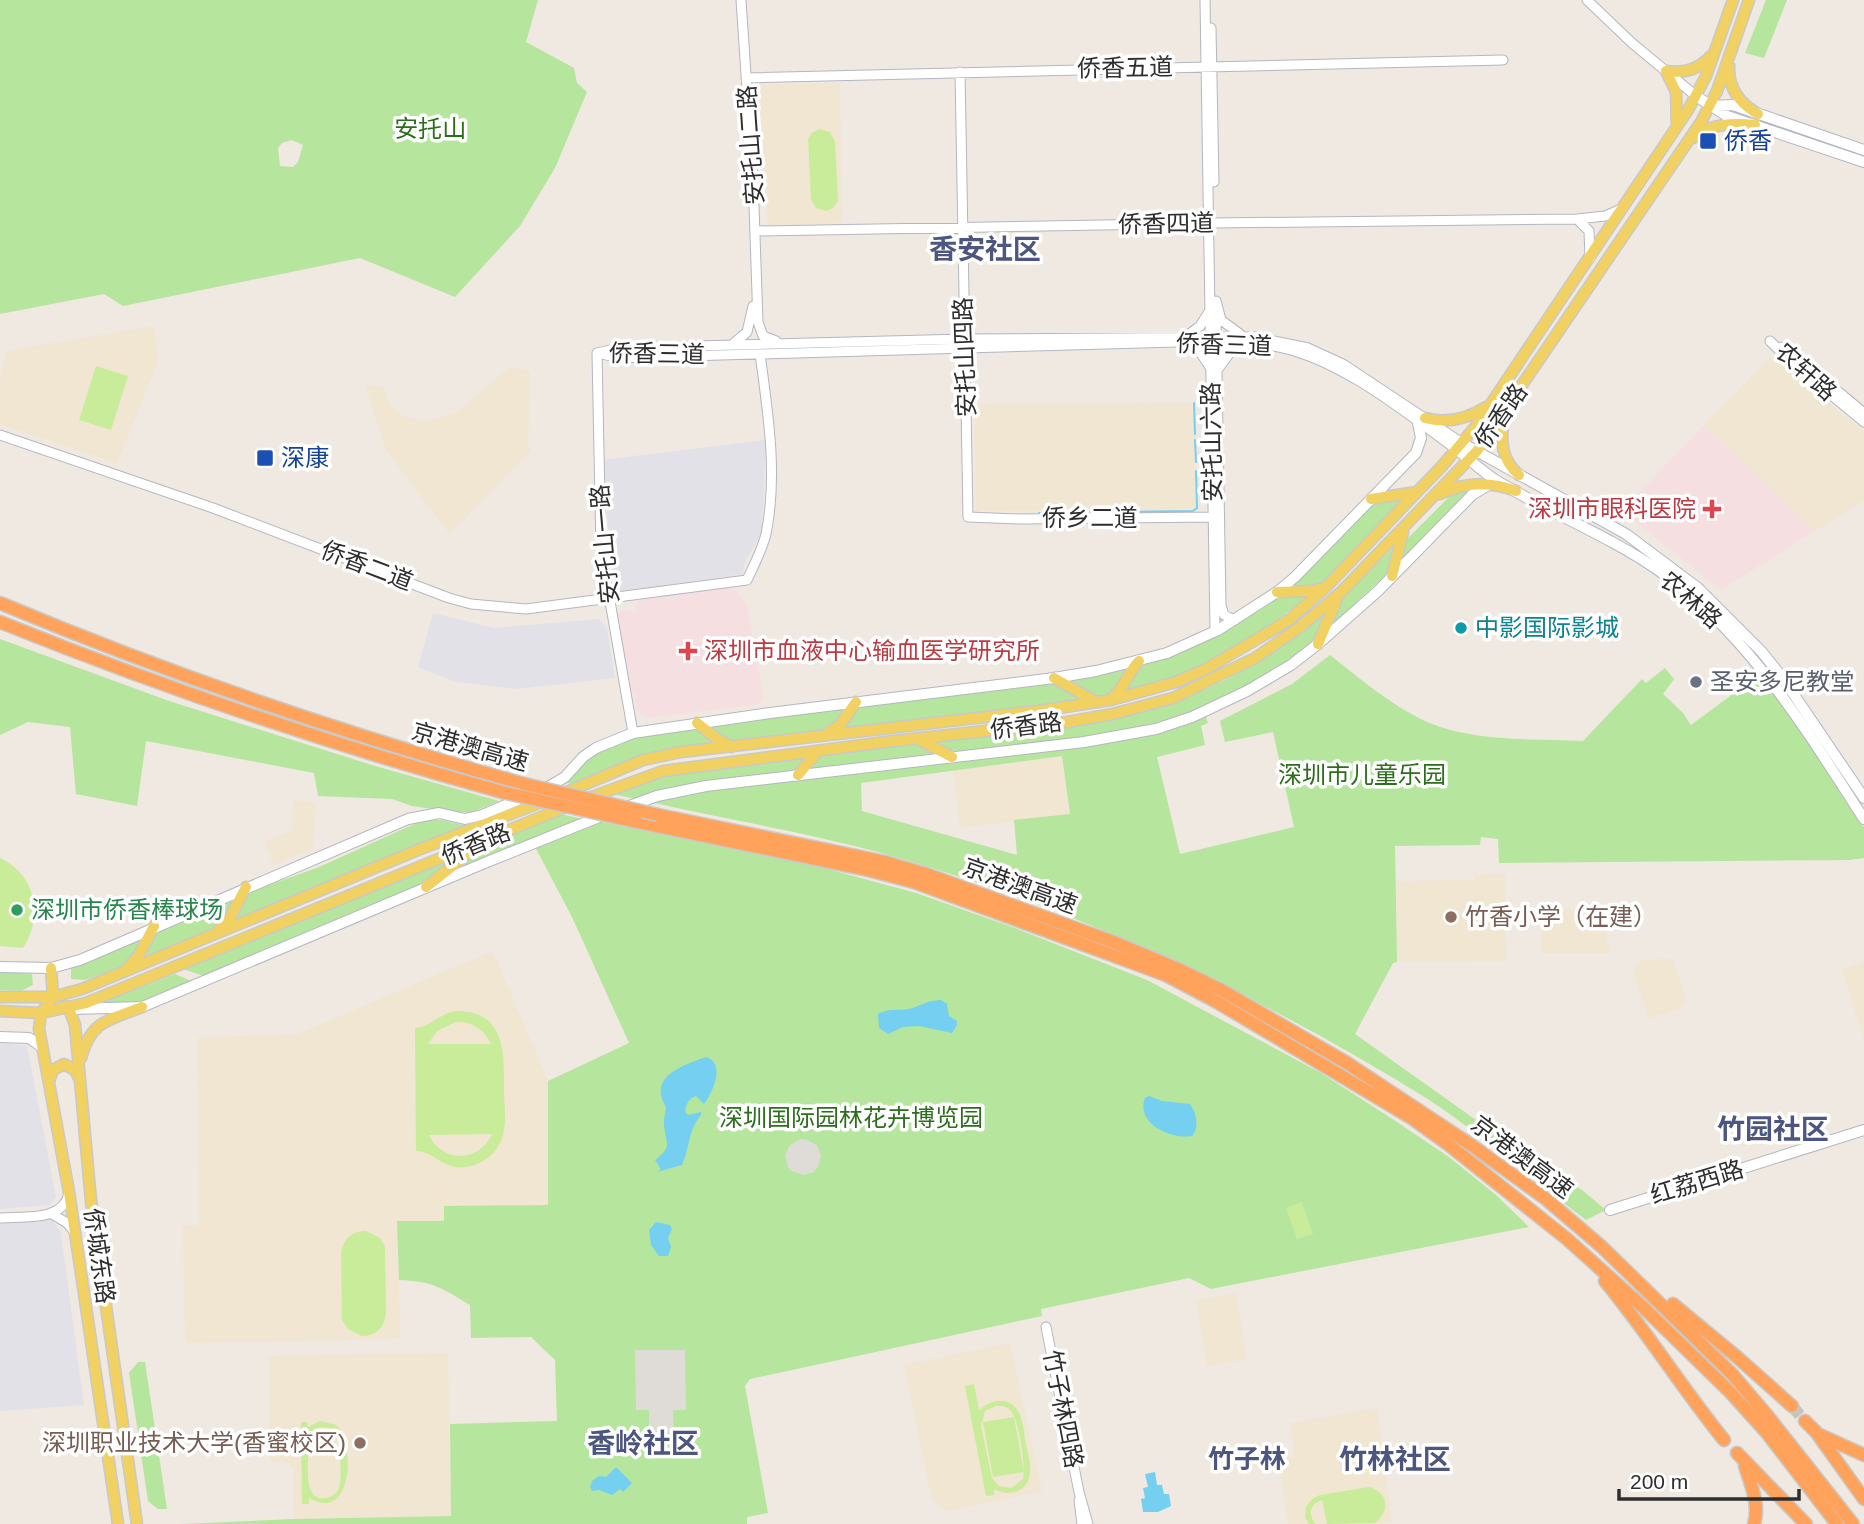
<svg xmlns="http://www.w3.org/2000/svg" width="1864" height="1524" viewBox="0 0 1864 1524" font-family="Helvetica,'Noto Sans SC',sans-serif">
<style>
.industrial{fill:#e3e1e8}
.education{fill:#f0e6d1}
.medical{fill:#f5dfe0}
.green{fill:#b6e59e;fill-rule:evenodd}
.pitch{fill:#c9ec9a;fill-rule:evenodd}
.plaza{fill:#dfdcd8}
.water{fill:#75cff0}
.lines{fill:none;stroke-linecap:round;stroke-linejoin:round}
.stream{stroke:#75cff0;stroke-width:2}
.motorway-tunnel{stroke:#c8c4bd;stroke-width:12;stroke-dasharray:12 6;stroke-linecap:butt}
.tertiary-casing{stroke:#b4b7c1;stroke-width:11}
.secondary-casing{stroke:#b4b7c1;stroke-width:12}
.primary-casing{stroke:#c9c9c9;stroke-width:13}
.motorway-casing{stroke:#c9c9c9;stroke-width:15}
.tertiary{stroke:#fff;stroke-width:9}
.secondary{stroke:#fff;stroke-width:10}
.primary{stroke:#f2d163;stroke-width:10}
.motorway{stroke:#ffa35c;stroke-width:12}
.motorway-bridge-casing{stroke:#c9c9c9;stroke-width:15;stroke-linecap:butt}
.motorway-bridge{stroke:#ffa35c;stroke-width:12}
.transit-dot{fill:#1a4fb4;stroke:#fff;stroke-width:2.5}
.health-dot{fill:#e0444e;stroke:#fff;stroke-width:2.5}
.culture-dot{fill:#0f9aa8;stroke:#fff;stroke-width:2.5}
.worship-dot{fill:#6b7280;stroke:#fff;stroke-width:2.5}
.leisure-dot{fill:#2e9e5b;stroke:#fff;stroke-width:2.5}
.education-dot{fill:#8d6e63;stroke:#fff;stroke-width:2.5}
.labels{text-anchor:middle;stroke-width:7;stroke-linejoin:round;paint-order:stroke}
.street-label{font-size:24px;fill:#2e2e2e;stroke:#fff}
.park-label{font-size:24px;fill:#2c6e1b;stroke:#fff}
.transit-label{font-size:24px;fill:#164399;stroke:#fff;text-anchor:start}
.health-label{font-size:24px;fill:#be3a42;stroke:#fff;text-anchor:end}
.culture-label{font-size:24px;fill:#0d838f;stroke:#fff;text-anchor:start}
.worship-label{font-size:24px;fill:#5b616d;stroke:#fff;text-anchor:start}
.leisure-label{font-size:24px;fill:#27864d;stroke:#fff;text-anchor:start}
.education-label{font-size:24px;fill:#785e54;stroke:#fff;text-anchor:start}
.neighbourhood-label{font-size:26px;font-weight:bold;fill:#4d5680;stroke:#fff}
.quarter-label{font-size:28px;font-weight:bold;fill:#4d5680;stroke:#fff}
</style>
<rect width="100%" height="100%" fill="#efe9e1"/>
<path class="industrial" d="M 766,440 L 762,532 L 745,562 L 743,574 L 621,592 L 614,583 L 601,460 Z
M 433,613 L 494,628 L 599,619 L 607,628 L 615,678 L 517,689 L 456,682 L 418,667 Z
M 0,1043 L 27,1046 L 56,1197 L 50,1205 L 0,1209 Z
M 52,1219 L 61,1233 L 84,1405 L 0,1411 L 0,1223 Z"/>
<path class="education" d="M 840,83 L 842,223 L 768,225 L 760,89 L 763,85 Z
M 154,326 L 159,359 L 117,463 L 0,424 L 0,380 L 6,351 Z
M 1771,357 L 1864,431 L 1864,501 L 1815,531 L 1704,425 Z
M 510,367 L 530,371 L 528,446 L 531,451 L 451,533 L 448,532 L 387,452 L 365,385 L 383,387 L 390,404 L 403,416 L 420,421 L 430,421 L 456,412 Z
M 1194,403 L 1195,510 L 976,511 L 974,404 Z
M 1062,756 L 1070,814 L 960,828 L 953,770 Z
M 293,801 L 316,802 L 313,848 L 274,865 L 264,842 L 292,830 Z
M 1505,874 L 1506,961 L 1397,962 L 1396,881 L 1474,880 L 1475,875 Z
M 1541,909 L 1598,909 L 1611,953 L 1542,953 Z
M 493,951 L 548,1081 L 549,1205 L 445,1206 L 445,1221 L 398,1222 L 400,1339 L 185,1343 L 183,1225 L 199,1225 L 198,1037 L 295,1035 Z
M 1673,959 L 1686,999 L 1681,1008 L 1648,1018 L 1633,971 L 1641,960 Z
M 1864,962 L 1864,1040 L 1842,970 Z
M 1236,1293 L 1247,1359 L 1207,1366 L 1196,1300 Z
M 1010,1343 L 1042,1491 L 948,1511 L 932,1501 L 904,1365 Z
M 448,1353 L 451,1516 L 294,1519 L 294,1469 L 289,1463 L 270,1461 L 269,1356 Z
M 1377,1408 L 1392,1523 L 1288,1524 L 1278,1458 L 1295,1455 L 1290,1423 Z"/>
<path class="medical" d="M 1704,425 L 1815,531 L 1721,590 L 1632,519 L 1632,500 Z
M 720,586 L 737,590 L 747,605 L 764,700 L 760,704 L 647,718 L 637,710 L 635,695 L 627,687 L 616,614 L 625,610 L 635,611 L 639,597 Z"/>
<path class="green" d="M 0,0 L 538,0 L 526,42 L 574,68 L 577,83 L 587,92 L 555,168 L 520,226 L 455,297 L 360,258 L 123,306 L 104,294 L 0,314 ZM 292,140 L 303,145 L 298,162 L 293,167 L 280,166 L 278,148 L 282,143 Z
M 1766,0 L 1787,0 L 1764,58 L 1745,53 Z
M 1477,486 L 1467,496 L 1401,560 L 1402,544 L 1451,495 Z
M 1405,496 L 1321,585 L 1287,588 L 1371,505 Z
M 1396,545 L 1392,569 L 1336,621 L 1332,619 L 1337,603 Z
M 1281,594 L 1310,595 C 1247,645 1201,671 1124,693 L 1139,666 C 1192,654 1235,623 1281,594 Z
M 1329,608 L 1319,638 L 1307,649 L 1257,682 L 1190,714 L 1139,730 L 954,756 L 930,741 C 1041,729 1152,725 1251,666 C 1279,650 1304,629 1329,608 Z
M 0,639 L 169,701 L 375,766 L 499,801 L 472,812 L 455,812 L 412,806 L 392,799 L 318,796 L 314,773 L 146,741 L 137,806 L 76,794 L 70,727 L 28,722 L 0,735 Z
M 1330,655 C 1356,676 1393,706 1423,720 C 1472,743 1531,738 1583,741 L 1642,679 L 1646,683 L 1665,668 L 1674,679 L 1663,694 L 1683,713 L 1691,725 L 1757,676 L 1767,690 L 1771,688 L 1864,827 L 1864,858 L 1850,860 L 1499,863 L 1498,839 L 1481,837 L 1480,845 L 1395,846 L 1397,962 L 1393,963 L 1355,1034 L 1521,1152 L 1582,1190 L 1606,1210 L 1586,1220 C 1532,1180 1482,1134 1426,1098 C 1255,992 1072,906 878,852 C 803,832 726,819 650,802 L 714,788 L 1107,741 L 1205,714 L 1208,723 L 1201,726 L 1205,745 L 1157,757 L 1180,854 L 1294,827 L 1273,732 L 1225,742 L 1220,721 L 1292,684 ZM 1062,756 L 1070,814 L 1014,820 L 1017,855 L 862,811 L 861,783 Z
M 1127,668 C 1123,686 1112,696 1094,699 L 1069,681 Z
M 1062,683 L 1085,702 L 839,729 L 856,707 Z
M 847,707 L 840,721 L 827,731 L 728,742 L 703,725 Z
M 696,728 L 718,743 L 648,754 L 627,761 L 572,784 L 563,782 L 600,750 L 643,735 Z
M 921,742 L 941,756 L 805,773 L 819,755 Z
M 811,755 L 797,774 L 640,800 L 613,794 L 657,776 Z
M 518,803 L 522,804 L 229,925 L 240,911 L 247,893 L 319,867 L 423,820 L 441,820 L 464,825 Z
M 561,814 L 587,820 L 453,873 L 451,871 L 483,846 Z
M 597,821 L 824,868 L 916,893 L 1015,928 L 1147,980 L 1321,1073 L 1394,1120 L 1449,1157 L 1496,1195 L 1529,1227 L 1211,1289 L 1189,1278 L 1041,1309 L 1042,1316 L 750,1379 L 745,1386 L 768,1513 L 747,1517 L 747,1524 L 182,1524 L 294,1519 L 451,1516 L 450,1424 L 557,1421 L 555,1360 L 531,1337 L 471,1338 L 470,1305 C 442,1288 432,1281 399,1280 L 397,1221 L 444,1221 L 444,1206 L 548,1205 L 548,1081 L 629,1043 L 572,917 L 534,845 Z
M 459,855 L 423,888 L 207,977 L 183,969 Z
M 234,900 C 215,942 181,943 141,957 L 152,934 Z
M 144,937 L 127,965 L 85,980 L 71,979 L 71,967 Z
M 0,971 L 32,974 L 33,985 L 21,991 L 0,990 Z
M 175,974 L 191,981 L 132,1005 L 96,1005 Z
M 138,1362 L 145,1362 L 167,1509 L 158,1509 L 148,1501 L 129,1373 Z"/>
<path class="pitch" d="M 819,129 L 830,132 L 835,142 L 838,201 L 834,207 L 827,211 L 816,208 L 811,199 L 808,139 L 812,133 Z
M 96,366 L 128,376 L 111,430 L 79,420 Z
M 0,858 C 36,875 44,916 23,948 L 0,946 Z
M 455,1011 C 508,1010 504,1057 504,1095 C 505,1111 507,1129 500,1143 C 494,1155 483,1163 471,1166 C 443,1173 436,1151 416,1151 L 415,1028 C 429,1028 439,1014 455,1011 ZM 456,1022 C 473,1022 484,1029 491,1044 L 428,1044 L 437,1031 ZM 492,1134 C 479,1163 442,1163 429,1135 Z
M 1302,1202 L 1313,1234 L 1297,1239 L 1286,1208 Z
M 366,1231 L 380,1238 L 385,1247 L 386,1314 C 384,1328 376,1336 362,1336 L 348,1329 L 342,1320 L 341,1253 C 343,1239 352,1231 366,1231 Z
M 974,1384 L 979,1411 C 990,1399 1010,1395 1019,1413 C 1023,1421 1024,1431 1025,1440 C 1027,1450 1031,1462 1030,1472 C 1029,1492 1009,1497 994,1489 L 994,1495 L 986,1496 L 965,1386 ZM 996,1406 C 1002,1406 1007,1406 1011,1411 C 1019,1420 1026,1468 1023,1479 L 1011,1488 L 999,1486 L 992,1478 L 981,1426 L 985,1411 Z
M 1014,1417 L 1024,1472 L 993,1477 L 983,1422 Z
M 320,1421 L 336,1425 C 356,1442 353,1524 309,1498 L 309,1504 L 302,1504 L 301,1422 L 307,1422 L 308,1427 ZM 321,1427 C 327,1428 332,1428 336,1433 C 341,1440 342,1480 339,1488 C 337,1493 332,1497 326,1498 C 305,1501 308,1473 308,1459 C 308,1452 306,1444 309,1437 C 311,1431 315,1429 321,1427 Z
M 1369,1487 C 1388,1492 1391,1511 1375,1523 L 1327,1524 L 1322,1500 C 1310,1504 1307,1515 1316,1524 L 1309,1524 L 1305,1517 L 1306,1507 L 1312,1499 L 1320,1495 Z"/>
<path class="plaza" d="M 801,1139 L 807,1140 L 817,1145 L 821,1156 L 818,1167 L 814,1172 L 803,1175 L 792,1171 L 788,1167 L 785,1155 L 790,1145 Z
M 635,1350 L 685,1350 L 686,1410 L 673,1410 L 674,1431 L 649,1431 L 649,1410 L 636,1410 Z"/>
<path class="water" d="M 941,1000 L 947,1004 L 949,1016 L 957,1021 L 957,1025 L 952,1033 L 919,1026 L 903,1027 L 888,1034 L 879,1028 L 878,1014 C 890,1007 901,1012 913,1008 C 923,1004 930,1000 941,1000 Z
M 706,1057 C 726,1063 713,1092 704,1104 L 696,1096 C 689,1098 686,1104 685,1111 L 688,1115 L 701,1112 L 701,1115 C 688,1130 690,1148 682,1165 L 657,1172 L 661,1169 L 655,1160 C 674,1145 665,1144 664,1124 C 663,1119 666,1113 666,1107 C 647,1076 684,1065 706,1057 Z
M 1149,1096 L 1162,1101 L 1190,1104 C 1196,1113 1200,1126 1192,1136 C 1171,1140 1135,1123 1145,1098 Z
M 656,1222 L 670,1225 L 672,1229 L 668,1238 L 671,1247 L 668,1256 L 659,1256 L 651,1245 L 649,1230 Z
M 616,1467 L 632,1483 L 623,1492 L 620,1489 L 612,1495 L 599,1490 L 592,1491 L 590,1487 L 592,1481 L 599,1476 L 606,1477 Z
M 1155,1472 L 1157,1485 L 1162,1485 L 1164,1494 L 1169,1494 L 1171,1506 L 1158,1512 L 1143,1512 L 1141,1499 L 1145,1498 L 1143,1488 L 1148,1487 L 1145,1474 Z"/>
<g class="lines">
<path class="stream" d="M 1194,403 L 1195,434
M 1195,440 L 1196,462
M 1039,513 L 1193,511 L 1197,508 L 1196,471"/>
<path class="motorway-tunnel" d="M 1792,1406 L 1805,1421"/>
<g class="tertiary-casing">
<path id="tertiary" d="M 741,0 L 753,178 L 758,322 L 763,336 L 776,341
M 1205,0 L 1215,631
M 1587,0 L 1632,43 L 1696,96
M 1211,28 L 1214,182
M 960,72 L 968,517 L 1020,519 L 1213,517
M 746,78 L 1503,60
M 1577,219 L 1589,231 L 1590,258
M 755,231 L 1214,223 L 1577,219 L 1605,216 L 1623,208
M 1216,301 L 1221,320 L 1240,334
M 1216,315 L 1221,605 L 1224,615 L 1235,620
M 1188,335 L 1200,326 L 1209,312
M 1770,341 L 1788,359 L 1864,422
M 733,344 L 747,332 L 753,306
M 1185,344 L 1200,352 L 1210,367
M 1781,347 L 1793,354 L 1864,413
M 597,353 L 619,348 L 965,339 L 1255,337 L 1308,348 L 1343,364 L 1462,443
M 597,353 L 601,550 L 633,733
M 602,354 L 619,358 L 1177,342 C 1211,342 1246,340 1279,347 C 1342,360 1405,412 1456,449
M 1218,369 L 1231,351 L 1246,345
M 0,435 L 213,508 L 449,598 L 471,604 L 526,609 L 747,580 C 754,565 762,550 766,534 C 778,475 768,413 760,354
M 52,1214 L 67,1223 L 75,1232
M 0,1218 C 24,1216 62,1222 69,1194
M 1046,1327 L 1079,1492 L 1088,1524
M 1079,1500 L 1082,1524"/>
</g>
<g class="secondary-casing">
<path id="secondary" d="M 1696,96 L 1727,116 L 1864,162
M 1711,106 L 1733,105 L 1864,150
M 1462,443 L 1626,534 L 1698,588 L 1761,651 L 1782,677 L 1864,798
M 1456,449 C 1469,459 1481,470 1494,479 C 1547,512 1606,534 1658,570 C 1748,633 1805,728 1864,819
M 545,789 L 565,777 L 583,757 L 596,748 L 633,733 L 770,713 L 1054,678 L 1096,671 L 1167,653 L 1218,630 L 1277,592 L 1295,577 L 1416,453 L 1421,438 L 1418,423
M 624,808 L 657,796 L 706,786 L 1084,742 L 1156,729 L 1192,717 L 1247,691 L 1291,665 L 1318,644 L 1378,591 L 1472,495 L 1490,484
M 0,967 L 51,968 L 80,960 L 408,819 L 439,813 L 465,819 L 482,815 L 527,796
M 73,1009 L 142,1007 L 487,862 L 604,815
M 0,1037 L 29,1038 L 41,1046
M 1610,1210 L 1864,1130"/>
</g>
<g class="primary-casing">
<path id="primary" d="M 1729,66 C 1728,88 1739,103 1758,114
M 1666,71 L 1676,92 L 1677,125
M 1666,71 C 1684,74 1699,69 1711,56
M 1693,138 C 1711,123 1733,123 1755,125
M 1504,417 C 1500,439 1501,460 1519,475
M 1425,418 C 1447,424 1467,419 1486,407
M 1440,494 C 1465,482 1490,481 1516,491
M 1371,499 L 1417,492
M 1392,576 L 1403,532
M 1277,592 L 1311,591 L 1323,588
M 1318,644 L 1336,601
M 1054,678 L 1096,702
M 1112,698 C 1125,688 1128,672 1139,661
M 697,723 L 717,739 L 732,747
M 828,733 L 840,725 L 856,702
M 918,739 L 952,757
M 798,775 L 818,751
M 562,794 L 643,760 L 681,752 L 1038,711 L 1111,700 L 1176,682 L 1206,669 L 1264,635 L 1290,619 L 1326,587 L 1442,466 L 1476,426 L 1688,110 L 1706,76 L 1733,0
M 583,800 L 663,771 L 885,742 L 1067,722 L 1113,714 L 1173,698 L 1255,658 L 1300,627 L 1341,592 L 1477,451 L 1701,122 L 1717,91 L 1749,0
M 426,887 L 470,852
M 217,932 L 230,918 L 246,887
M 51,968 L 53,997 L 41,1013 L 39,1029 L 69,1192 L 118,1524
M 125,971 L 139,955 L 154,926
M 0,997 L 53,997 L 82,989 L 418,850 L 547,800
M 65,1006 L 69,1008 L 75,1025 L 91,1201 L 137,1524
M 0,1011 L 41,1013 L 86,1003 L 568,806
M 81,1058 C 91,1020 110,1020 142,1007
M 49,1081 L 53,1070 L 64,1064 L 75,1070 L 79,1078"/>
</g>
<g class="motorway-casing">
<path id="motorway" d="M 0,603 C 171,675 345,734 524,784
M 0,622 C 164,688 332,745 502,792
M 658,815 L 885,862 L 926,874 L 1116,943 L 1178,969 L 1223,991 L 1347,1063 L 1474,1147 L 1546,1199 L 1602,1247 L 1732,1374 L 1766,1414 L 1853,1524
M 637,822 L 868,870 L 914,882 L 1166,975 L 1217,1002 L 1410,1117 L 1449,1145 L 1567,1239 L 1645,1309 L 1731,1393 L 1767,1433 L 1837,1524
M 1605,1281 C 1647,1332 1682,1388 1724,1440
M 1673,1304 L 1737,1357 L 1792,1406
M 1805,1421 L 1816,1432 L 1864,1499
M 1820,1435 L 1864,1455
M 1737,1453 L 1806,1524
M 1745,1466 C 1751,1485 1760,1505 1754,1524"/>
</g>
<use href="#tertiary" class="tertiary"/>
<use href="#secondary" class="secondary"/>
<use href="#primary" class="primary"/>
<use href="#motorway" class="motorway"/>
<g class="motorway-bridge-casing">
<path id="motorway-bridge" d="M 524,784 L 658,815
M 502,792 L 637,822"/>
</g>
<use href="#motorway-bridge" class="motorway-bridge"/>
</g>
<g class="transit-dot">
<rect x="1699" y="132" width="18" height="18" rx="3.5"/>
<rect x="256" y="449" width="18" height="18" rx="3.5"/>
</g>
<g class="health-dot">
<path d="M1708.5 498.5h7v7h7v7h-7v7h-7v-7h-7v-7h7z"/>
<path d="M684.5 640.5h7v7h7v7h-7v7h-7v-7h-7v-7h7z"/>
</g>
<circle class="culture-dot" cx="1461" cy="628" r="7"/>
<circle class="worship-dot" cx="1696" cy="682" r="7"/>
<circle class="leisure-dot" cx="17" cy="910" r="7"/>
<g class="education-dot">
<circle cx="1451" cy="917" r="7"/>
<circle cx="360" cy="1443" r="7"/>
</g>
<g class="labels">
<g class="street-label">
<text transform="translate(1125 68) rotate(-1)" y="8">侨香五道</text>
<text transform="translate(751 145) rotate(-94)" y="8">安托山二路</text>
<text transform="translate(1166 224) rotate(-1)" y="8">侨香四道</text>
<text transform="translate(1224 345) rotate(2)" y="8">侨香三道</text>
<text transform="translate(657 354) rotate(1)" y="8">侨香三道</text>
<text transform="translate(965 357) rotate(-92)" y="8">安托山四路</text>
<text transform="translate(1806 372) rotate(42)" y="8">农轩路</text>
<text transform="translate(1501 416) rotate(-55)" y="8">侨香路</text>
<text transform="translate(1212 442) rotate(-91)" y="8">安托山六路</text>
<text x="1090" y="526">侨乡二道</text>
<text transform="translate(605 544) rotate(-95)" y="8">安托山一路</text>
<text transform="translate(367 566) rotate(21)" y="8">侨香二道</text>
<text transform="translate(1691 600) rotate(41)" y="8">农林路</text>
<text transform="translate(1026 726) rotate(-7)" y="8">侨香路</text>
<text transform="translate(470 747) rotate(16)" y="8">京港澳高速</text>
<text transform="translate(476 844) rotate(-22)" y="8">侨香路</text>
<text transform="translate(1020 886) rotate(20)" y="8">京港澳高速</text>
<text transform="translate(1522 1157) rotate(37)" y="8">京港澳高速</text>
<text transform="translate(1697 1182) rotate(-17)" y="8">红荔西路</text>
<text transform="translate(99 1256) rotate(82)" y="8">侨城东路</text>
<text transform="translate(1063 1409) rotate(79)" y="8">竹子林四路</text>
</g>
<g class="park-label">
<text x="430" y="137">安托山</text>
<text x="1362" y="783">深圳市儿童乐园</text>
<text x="851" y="1126">深圳国际园林花卉博览园</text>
</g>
<g class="transit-label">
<text x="1724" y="149">侨香</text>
<text x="281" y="466">深康</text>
</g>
<g class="health-label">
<text x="1696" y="517">深圳市眼科医院</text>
<text x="704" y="659" text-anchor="start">深圳市血液中心输血医学研究所</text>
</g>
<g class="culture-label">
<text x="1475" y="636">中影国际影城</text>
</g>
<g class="worship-label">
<text x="1710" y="690">圣安多尼教堂</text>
</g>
<g class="leisure-label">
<text x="31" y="918">深圳市侨香棒球场</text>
</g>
<g class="education-label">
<text x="1465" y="925">竹香小学（在建）</text>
<text x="346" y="1451" text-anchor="end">深圳职业技术大学(香蜜校区)</text>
</g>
<g class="neighbourhood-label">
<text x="1247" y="1468">竹子林</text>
</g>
<g class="quarter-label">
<text x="985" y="259">香安社区</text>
<text x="1773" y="1139">竹园社区</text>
<text x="643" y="1453">香岭社区</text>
<text x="1395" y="1469">竹林社区</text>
</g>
</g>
<path d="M1619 1489v10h180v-10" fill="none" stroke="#2e2e2e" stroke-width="3.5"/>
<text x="1630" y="1489" font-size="21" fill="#2e2e2e" stroke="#ffffff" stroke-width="5" paint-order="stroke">200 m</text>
</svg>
